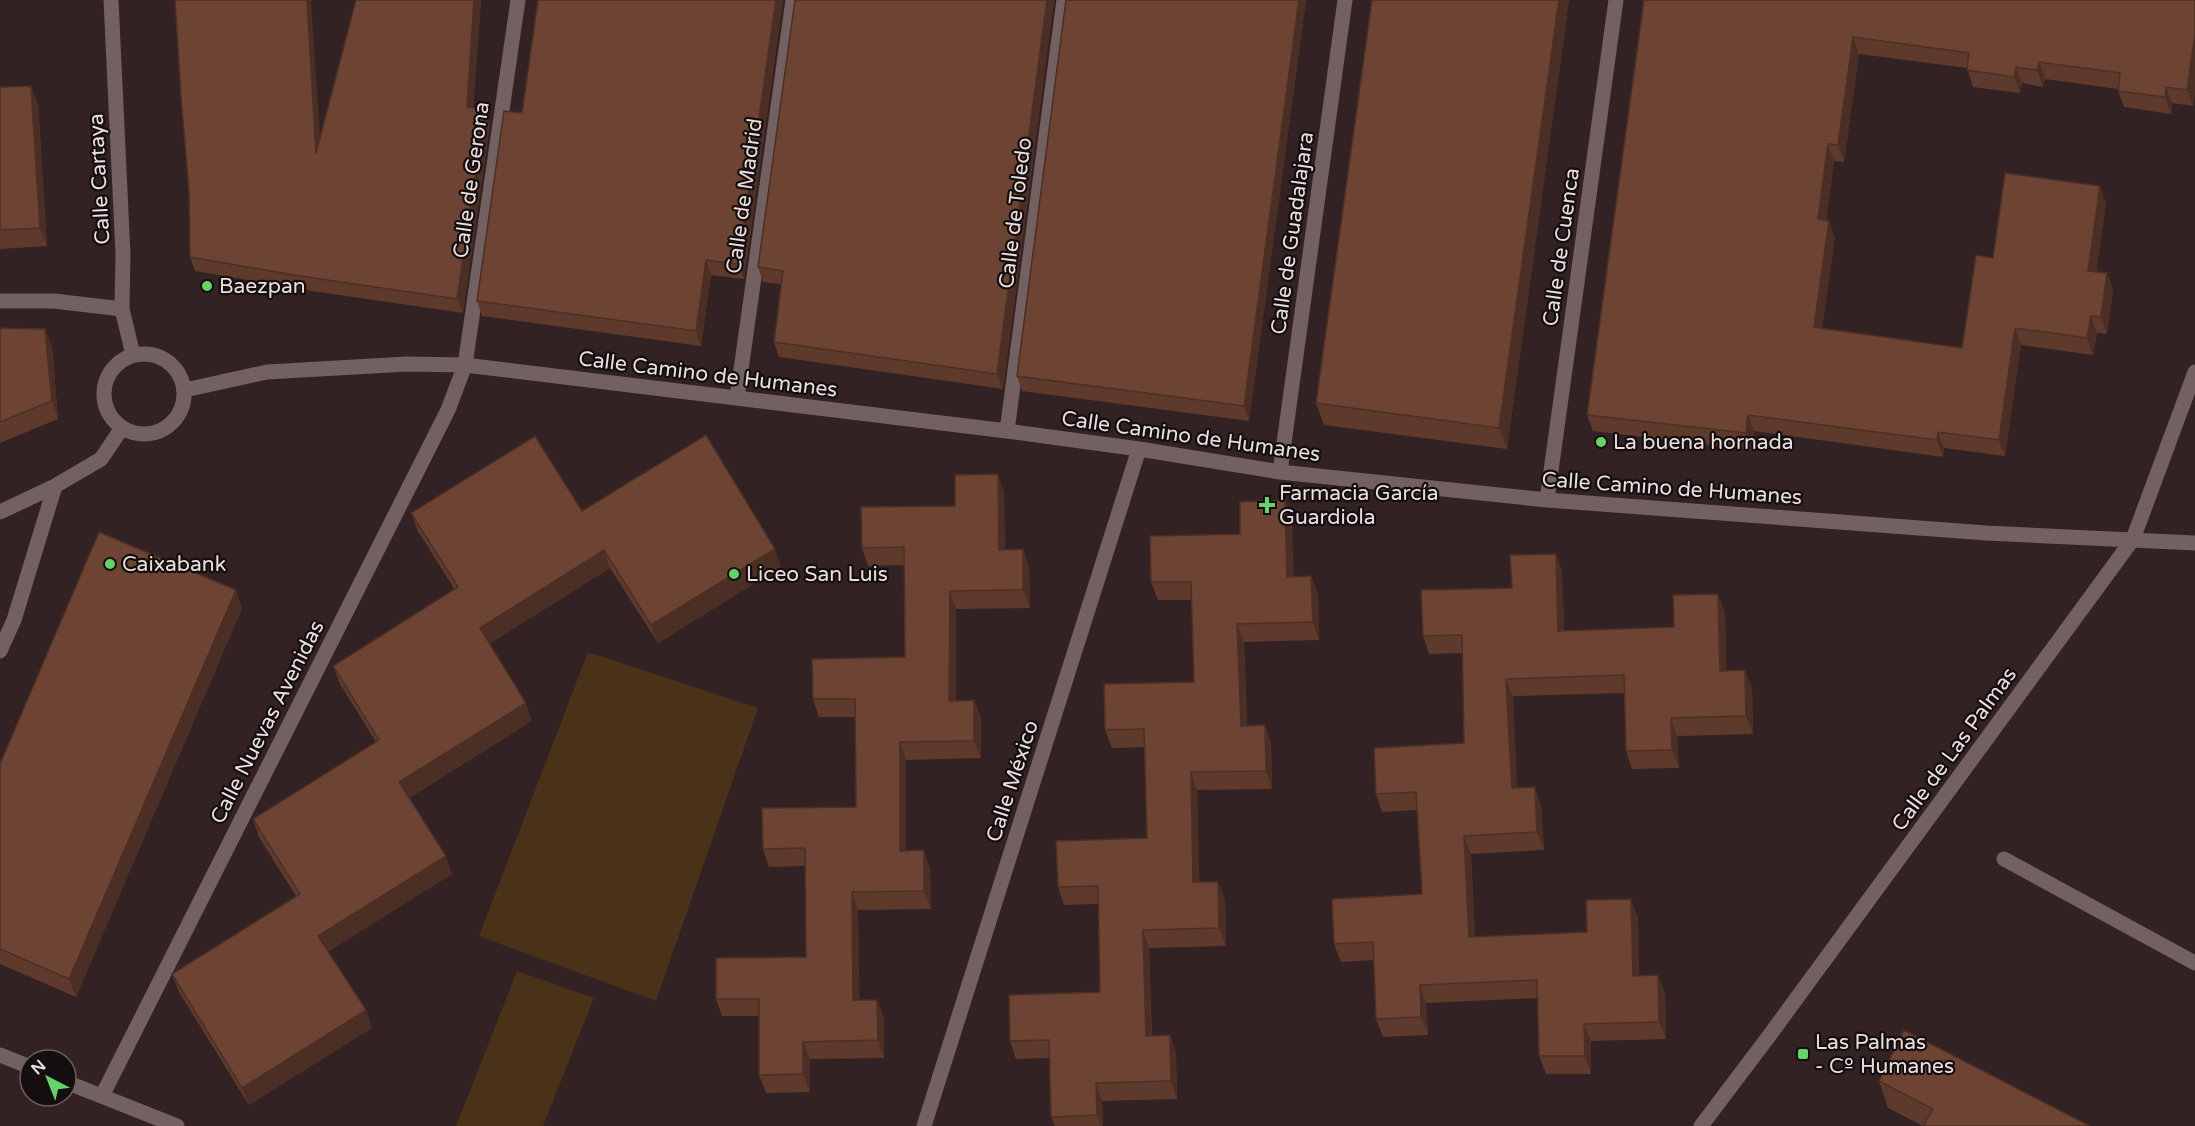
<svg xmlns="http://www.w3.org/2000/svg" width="2195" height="1126" viewBox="0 0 2195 1126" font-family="'Varela Round',sans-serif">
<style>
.green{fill:#493218}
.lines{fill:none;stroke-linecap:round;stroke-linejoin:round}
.minor{stroke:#736060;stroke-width:15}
.wall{fill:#5e3a2c}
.shaded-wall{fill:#4c2f24}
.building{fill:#6d4333;stroke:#4c2f24;stroke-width:1.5}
.poi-dot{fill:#64d468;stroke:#150e0e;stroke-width:2}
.labels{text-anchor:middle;stroke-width:4.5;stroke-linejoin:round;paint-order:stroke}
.street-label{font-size:21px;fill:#eadedf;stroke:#150e0e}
.poi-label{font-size:21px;fill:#eadedf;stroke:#150e0e;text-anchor:start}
</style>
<rect width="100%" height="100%" fill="#322223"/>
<path class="green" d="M 588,652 L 758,708 L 656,1001 L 479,936 Z
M 517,971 L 594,998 L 543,1126 L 456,1126 Z"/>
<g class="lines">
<path class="minor" d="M 111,0 L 123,254 L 122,309 L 133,355
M 0,301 L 54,301 L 122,309
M104 394a40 40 0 1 1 80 0a40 40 0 1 1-80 0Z
M 185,390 L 267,372 L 407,364 L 465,365 L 1007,431 L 1139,449 L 1280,472 L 1547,500 L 1986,533 L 2195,543
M 737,398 L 793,0
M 1007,431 L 1064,0
M 1280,472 L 1345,0
M 1547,500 L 1616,0
M 0,512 L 55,486 L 101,459 L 122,428
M 0,651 L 14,620 L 55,486
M 2004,859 L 2195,963
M 0,1055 L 30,1067
M 66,1082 L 177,1126
M 102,1096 L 448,410 L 465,365 L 518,0
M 924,1126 L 1139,449
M 1701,1126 L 1769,1036 L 2133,539 L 2195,372"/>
</g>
<path class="wall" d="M 356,0 L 481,0 L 473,108 L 490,123 L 463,313 L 305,290 L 195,271 L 190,257 L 320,139 Z
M 783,0 L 744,279 L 711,275 L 701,346 L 482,316 L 477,301 L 522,113 Z
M 795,0 L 1054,0 L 1003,389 L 779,357 L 774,342 L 781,284 L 763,282 L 758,267 Z
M 1066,0 L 1306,0 L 1249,421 L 1022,391 L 1017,376 Z
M 1372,0 L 1569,0 L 1507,449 L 1324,425 L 1316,403 Z
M 1644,0 L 2195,0 L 2193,106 L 2172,103 L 2171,114 L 2124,107 L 2118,91 L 2118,89 L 2045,79 L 2043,87 L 2022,83 L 2020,93 L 1973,87 L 1967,68 L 1859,54 L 1844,162 L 1834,161 L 1826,220 L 1835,237 L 1822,328 L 1962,348 L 1993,258 L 2106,203 L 2096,272 L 2107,273 L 2113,290 L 2107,334 L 2097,333 L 2093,355 L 2021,345 L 2005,456 L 1944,448 L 1943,457 L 1754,431 L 1752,450 L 1593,431 L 1587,415 Z
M 0,87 L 38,104 L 47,246 L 0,249 Z
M 0,328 L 52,346 L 58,419 L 0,443 Z
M 1004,492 L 1005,550 L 1023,549 L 1029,567 L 1030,608 L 956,609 L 956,701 L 974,700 L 981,718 L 981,758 L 906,760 L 906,850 L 930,868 L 931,909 L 858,910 L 859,1000 L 877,1000 L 884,1018 L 884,1058 L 810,1059 L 810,1092 L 766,1093 L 759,1075 L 759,1016 L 722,1016 L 716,999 L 806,957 L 805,866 L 769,867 L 763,849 L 856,807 L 855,717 L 819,717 L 813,699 L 905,657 L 904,565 L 868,566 L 862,548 Z
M 582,511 L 781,567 L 658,643 L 610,568 L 489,644 L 532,721 L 409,798 L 452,874 L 328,951 L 366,1010 L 372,1028 L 249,1105 L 179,992 L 172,974 L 296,896 L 259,837 L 253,819 L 376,742 L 340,684 L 333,666 L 455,590 L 418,531 L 411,513 Z
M 1292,518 L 1293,577 L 1311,576 L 1318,594 L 1319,640 L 1244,642 L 1247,726 L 1265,725 L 1271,743 L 1272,789 L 1197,790 L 1199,882 L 1218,882 L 1225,900 L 1226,946 L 1149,948 L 1152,1036 L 1170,1035 L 1176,1053 L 1177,1099 L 1102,1101 L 1103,1126 L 1055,1126 L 1051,1117 L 1049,1058 L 1016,1059 L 1010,1041 L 1100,992 L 1098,904 L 1064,905 L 1058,887 L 1147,838 L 1145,747 L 1112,748 L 1105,730 L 1194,682 L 1192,600 L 1158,600 L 1151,582 L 1240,534 Z
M 1556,554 L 1562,572 L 1564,631 L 1674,627 L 1725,612 L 1726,671 L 1752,688 L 1753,734 L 1677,736 L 1679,768 L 1632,769 L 1626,751 L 1625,693 L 1513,696 L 1517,788 L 1541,805 L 1544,850 L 1471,854 L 1475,937 L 1587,932 L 1638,917 L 1639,976 L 1665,993 L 1666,1039 L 1591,1041 L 1591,1074 L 1546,1074 L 1539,1056 L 1538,998 L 1426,1003 L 1428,1035 L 1383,1037 L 1376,1019 L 1374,960 L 1341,962 L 1334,944 L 1422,894 L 1417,810 L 1382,812 L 1376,794 L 1464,743 L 1462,653 L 1429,654 L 1423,636 L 1512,588 Z
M 242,608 L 76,997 L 0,964 L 0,764 Z
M 1879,1081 L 2090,1126 L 1923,1126 L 1888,1108 Z"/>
<path class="shaded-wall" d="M 307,0 L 311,0 L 322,168 L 316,153 Z
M 474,0 L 481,0 L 472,121 L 467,107 Z
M 776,0 L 783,0 L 744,279 L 738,264 Z
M 1047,0 L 1054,0 L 1003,389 L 997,374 Z
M 1299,0 L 1306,0 L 1249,421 L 1244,406 Z
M 1559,0 L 1569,0 L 1507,449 L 1499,428 Z
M 2195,34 L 2195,95 L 2193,106 L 2187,90 Z
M 1853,37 L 1859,54 L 1844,162 L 1838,145 Z
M 2039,62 L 2045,79 L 2043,87 L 2037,70 Z
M 2016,67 L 2022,83 L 2020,93 L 2014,77 Z
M 31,86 L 38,104 L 47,246 L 40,228 Z
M 2166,87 L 2172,103 L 2171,114 L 2165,97 Z
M 485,109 L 490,123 L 463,313 L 457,299 Z
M 1828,144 L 1834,161 L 1824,236 L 1818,219 Z
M 2100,186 L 2106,203 L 2094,287 L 2088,271 Z
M 1829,221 L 1835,237 L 1820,344 L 1814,327 Z
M 706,260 L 711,275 L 701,346 L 696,331 Z
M 2107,273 L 2113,290 L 2107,334 L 2101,317 Z
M 2091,316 L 2097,333 L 2093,355 L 2087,338 Z
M 2015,328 L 2021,345 L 2005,456 L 1999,440 Z
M 45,329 L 52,346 L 58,419 L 52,401 Z
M 1748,415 L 1754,431 L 1752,450 L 1746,433 Z
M 1938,432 L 1944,448 L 1943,457 L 1937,440 Z
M 998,474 L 1004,492 L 1005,568 L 999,550 Z
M 1285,500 L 1292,518 L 1294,595 L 1287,577 Z
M 775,549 L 781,567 L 658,643 L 651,625 Z
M 1023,549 L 1029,567 L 1030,608 L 1023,590 Z
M 604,550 L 610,568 L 486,646 L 480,628 Z
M 1556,554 L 1562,572 L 1565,649 L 1558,631 Z
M 1311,576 L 1318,594 L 1319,640 L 1313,622 Z
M 236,590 L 242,608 L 76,997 L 69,979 Z
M 950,591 L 956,609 L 956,719 L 949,701 Z
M 1718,594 L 1725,612 L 1727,689 L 1720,671 Z
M 1237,624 L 1244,642 L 1247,744 L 1241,726 Z
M 1745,670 L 1752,688 L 1753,734 L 1746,716 Z
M 1506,679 L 1513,696 L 1518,806 L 1512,788 Z
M 974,700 L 981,718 L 981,758 L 974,741 Z
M 526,703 L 532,721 L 405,800 L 399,782 Z
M 1671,718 L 1677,736 L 1679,768 L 1672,750 Z
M 1265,725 L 1271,743 L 1272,789 L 1266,771 Z
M 900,742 L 906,760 L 906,868 L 900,851 Z
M 1191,772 L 1197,790 L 1200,900 L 1193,882 Z
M 1535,787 L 1541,805 L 1544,850 L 1537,832 Z
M 1464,836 L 1471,854 L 1476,955 L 1469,937 Z
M 924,850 L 930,868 L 931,909 L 924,891 Z
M 446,856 L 452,874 L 325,954 L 318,936 Z
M 1218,882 L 1225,900 L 1226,946 L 1219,928 Z
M 852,892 L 858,910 L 860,1018 L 853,1000 Z
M 1631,899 L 1638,917 L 1640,994 L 1633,976 Z
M 1143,930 L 1149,948 L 1152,1054 L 1146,1036 Z
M 1658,975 L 1665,993 L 1666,1039 L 1659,1022 Z
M 1420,985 L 1426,1003 L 1428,1035 L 1421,1017 Z
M 877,1000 L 884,1018 L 884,1058 L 878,1040 Z
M 366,1010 L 372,1028 L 249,1105 L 242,1088 Z
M 1584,1024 L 1591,1041 L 1591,1074 L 1585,1056 Z
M 1170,1035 L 1176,1053 L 1177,1099 L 1171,1081 Z
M 803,1042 L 810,1059 L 810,1092 L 803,1074 Z
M 1096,1083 L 1102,1101 L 1103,1126 L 1101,1126 L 1097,1115 Z"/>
<path class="building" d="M 175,0 L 307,0 L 316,153 L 356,0 L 474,0 L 467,107 L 485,109 L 457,299 L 300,276 L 190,257 L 189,191 L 181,97 Z
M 538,0 L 776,0 L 738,264 L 706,260 L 696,331 L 477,301 L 504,111 L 522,113 Z
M 795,0 L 1047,0 L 997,374 L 774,342 L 783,271 L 758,267 Z
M 1066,0 L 1299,0 L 1244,406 L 1017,376 Z
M 1372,0 L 1559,0 L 1499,428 L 1316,403 Z
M 1644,0 L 2195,0 L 2195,34 L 2187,90 L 2166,87 L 2165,97 L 2118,91 L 2120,73 L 2039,62 L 2037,70 L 2016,67 L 2014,77 L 1967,70 L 1969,53 L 1853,37 L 1838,145 L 1828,144 L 1818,219 L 1829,221 L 1814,327 L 1962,348 L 1976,255 L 1993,258 L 2005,173 L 2100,186 L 2088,271 L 2107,273 L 2101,317 L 2091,316 L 2087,338 L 2015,328 L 1999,440 L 1938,432 L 1937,440 L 1748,415 L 1746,433 L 1587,415 Z
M 31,86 L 40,228 L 0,230 L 0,87 Z
M 0,328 L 45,329 L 52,401 L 0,422 Z
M 706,435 L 775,549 L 651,625 L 604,550 L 480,628 L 526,703 L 399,782 L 446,856 L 318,936 L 366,1010 L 242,1088 L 172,974 L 300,894 L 253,819 L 379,740 L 333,666 L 458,587 L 411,513 L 535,436 L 582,511 Z
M 998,474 L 999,550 L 1023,549 L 1023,590 L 950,591 L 949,701 L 974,700 L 974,741 L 900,742 L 900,851 L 924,850 L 924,891 L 852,892 L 853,1000 L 877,1000 L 878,1040 L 803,1042 L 803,1074 L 759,1075 L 759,999 L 716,999 L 716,958 L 806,957 L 805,848 L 763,849 L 762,808 L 856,807 L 855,699 L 813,699 L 812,659 L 905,657 L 904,547 L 862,548 L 861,507 L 955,506 L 955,475 Z
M 1285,500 L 1287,577 L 1311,576 L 1313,622 L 1237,624 L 1241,726 L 1265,725 L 1266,771 L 1191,772 L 1193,882 L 1218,882 L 1219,928 L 1143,930 L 1146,1036 L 1170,1035 L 1171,1081 L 1096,1083 L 1097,1115 L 1051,1117 L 1049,1040 L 1010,1041 L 1009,995 L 1100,992 L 1098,886 L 1058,887 L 1056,841 L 1147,838 L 1144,729 L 1105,730 L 1104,684 L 1194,682 L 1191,582 L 1151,582 L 1150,536 L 1240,534 L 1240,502 Z
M 99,532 L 236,590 L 69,979 L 0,949 L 0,764 Z
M 1556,554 L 1558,631 L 1674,627 L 1673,595 L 1718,594 L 1720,671 L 1745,670 L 1746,716 L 1671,718 L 1672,750 L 1626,751 L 1624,675 L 1506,679 L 1512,788 L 1535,787 L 1537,832 L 1464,836 L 1469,937 L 1587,932 L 1586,900 L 1631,899 L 1633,976 L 1658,975 L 1659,1022 L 1584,1024 L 1585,1056 L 1539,1056 L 1537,980 L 1420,985 L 1421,1017 L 1376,1019 L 1373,942 L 1334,944 L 1332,899 L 1422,894 L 1416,792 L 1376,794 L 1374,748 L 1464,743 L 1462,635 L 1423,636 L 1421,590 L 1512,588 L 1510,555 Z
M 1904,1030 L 2090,1126 L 1923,1126 L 1933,1109 L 1879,1081 Z"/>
<g class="poi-dot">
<circle cx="207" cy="286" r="6"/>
<circle cx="1601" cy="442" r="6"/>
<path d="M1264 496h6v6h6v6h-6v6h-6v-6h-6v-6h6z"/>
<circle cx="110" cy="564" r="6"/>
<circle cx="734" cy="574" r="6"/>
<rect x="1797" y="1048" width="12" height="12" rx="3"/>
</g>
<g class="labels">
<g class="street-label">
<text transform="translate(99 179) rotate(-93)" y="7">Calle Cartaya</text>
<text transform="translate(471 180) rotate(-82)" y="7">Calle de Gerona</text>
<text transform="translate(744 196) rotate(-82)" y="7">Calle de Madrid</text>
<text transform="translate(1015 213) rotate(-83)" y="7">Calle de Toledo</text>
<text transform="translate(1292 233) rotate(-82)" y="7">Calle de Guadalajara</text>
<text transform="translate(1561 247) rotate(-82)" y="7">Calle de Cuenca</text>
<text transform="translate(708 374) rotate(7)" y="7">Calle Camino de Humanes</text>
<text transform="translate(1191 436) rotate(8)" y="7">Calle Camino de Humanes</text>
<text transform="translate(1672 488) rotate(4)" y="7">Calle Camino de Humanes</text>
<text transform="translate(267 722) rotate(-63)" y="7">Calle Nuevas Avenidas</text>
<text transform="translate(1954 749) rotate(-54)" y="7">Calle de Las Palmas</text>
<text transform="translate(1012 781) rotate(-72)" y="7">Calle México</text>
</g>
<g class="poi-label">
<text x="219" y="293">Baezpan</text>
<text x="1613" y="449">La buena hornada</text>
<text x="1279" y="500">Farmacia García<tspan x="1279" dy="24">Guardiola</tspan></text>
<text x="122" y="571">Caixabank</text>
<text x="746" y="581">Liceo San Luis</text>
<text x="1815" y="1049">Las Palmas<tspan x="1815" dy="24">- Cº Humanes</tspan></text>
</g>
</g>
<g transform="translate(48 1078) rotate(318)"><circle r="28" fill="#150e0e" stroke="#6a6162" stroke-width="1.5"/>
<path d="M0-4.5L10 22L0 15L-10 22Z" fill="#64d468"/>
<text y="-9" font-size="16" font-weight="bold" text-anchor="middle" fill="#eadedf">N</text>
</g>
</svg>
